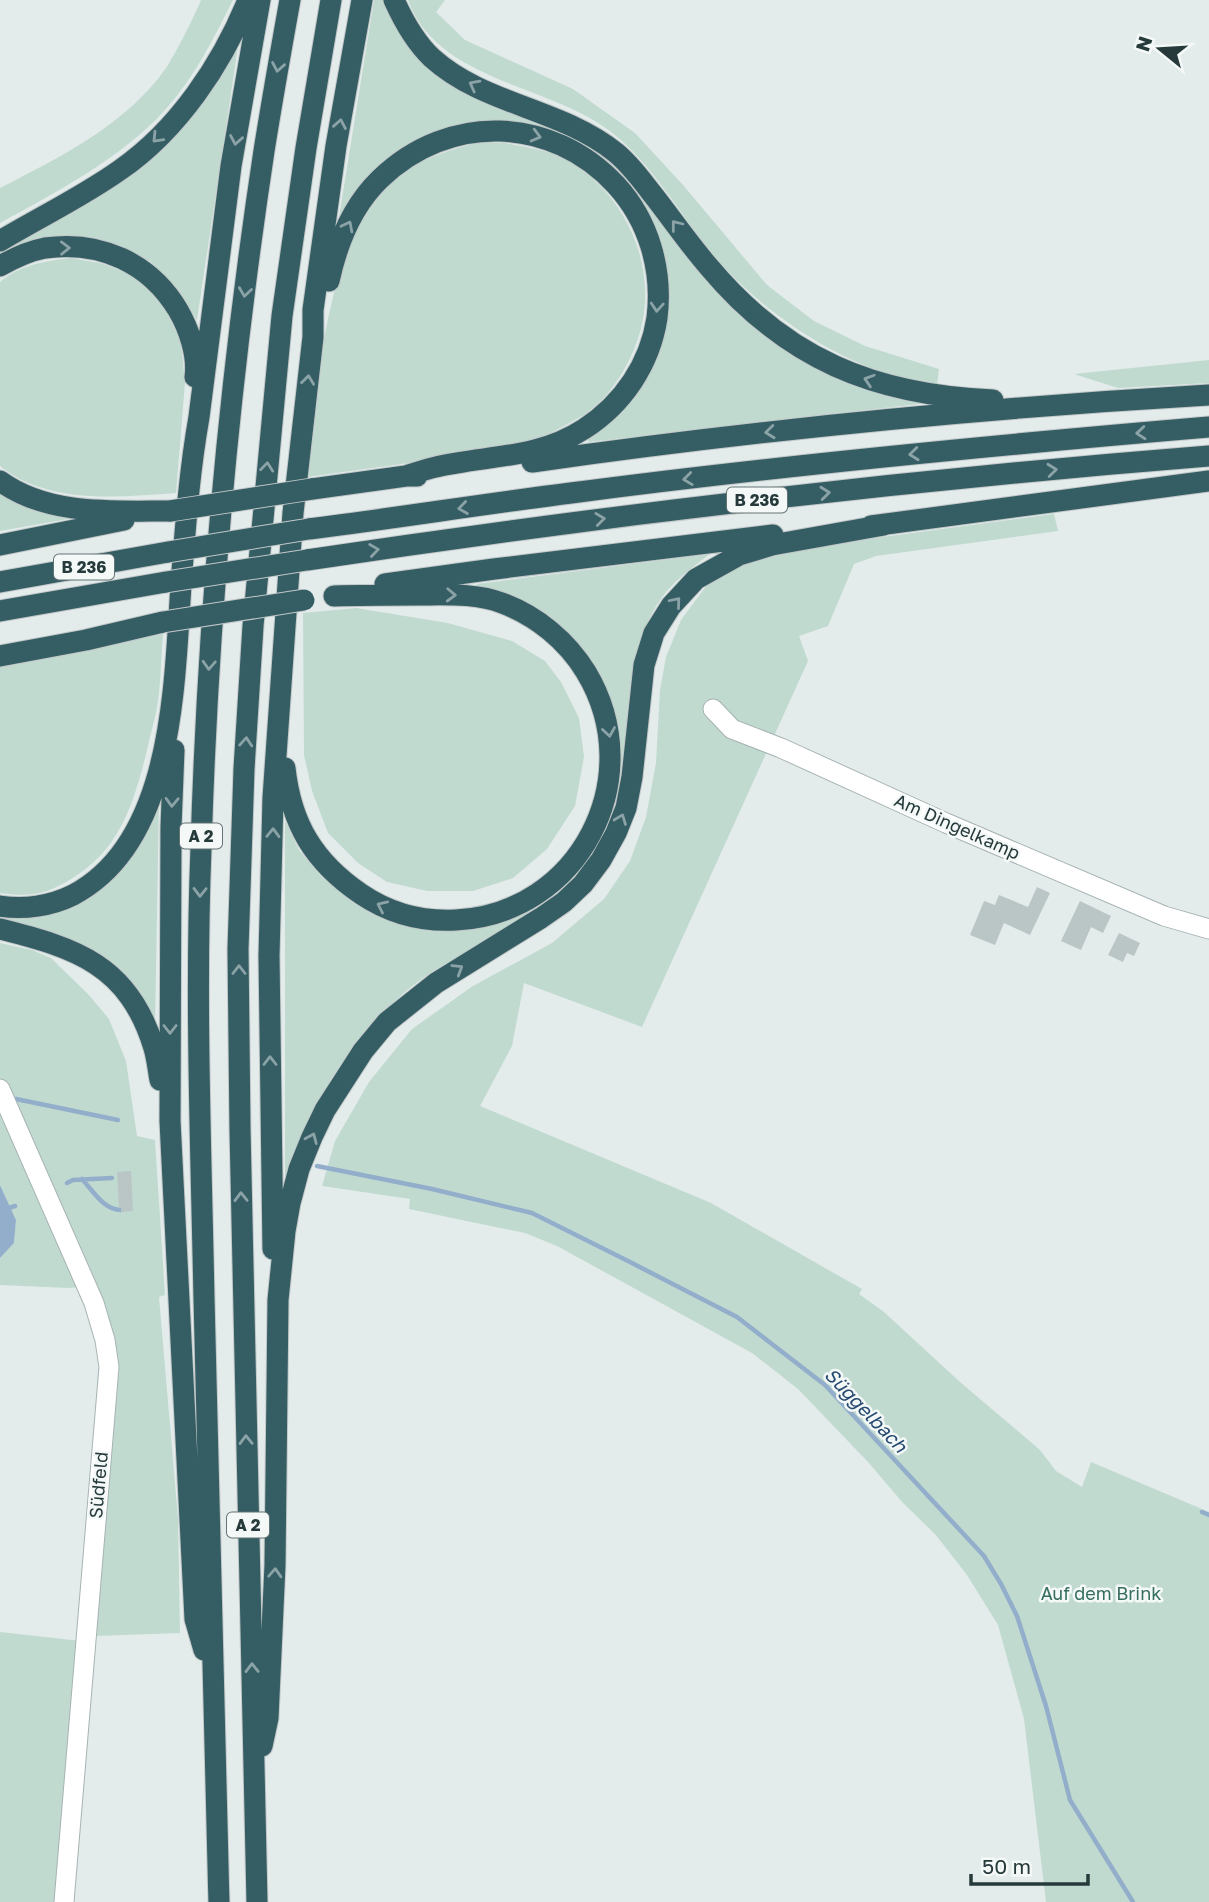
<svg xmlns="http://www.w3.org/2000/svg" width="1209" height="1902" viewBox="0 0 1209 1902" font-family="'Golos Text',sans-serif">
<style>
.green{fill:#c0dad0}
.water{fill:#93aeca}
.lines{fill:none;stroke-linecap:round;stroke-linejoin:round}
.stream{stroke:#93aeca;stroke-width:4.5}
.building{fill:#bac6c5}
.minor-casing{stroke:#a7b3b3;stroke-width:21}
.highway-casing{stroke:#c2c8c8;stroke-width:23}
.minor{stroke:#fff;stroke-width:19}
.highway{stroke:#355d64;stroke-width:21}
.highway-bridge-casing{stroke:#c2c8c8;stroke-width:23;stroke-linecap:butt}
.highway-bridge{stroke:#355d64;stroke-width:21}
.oneway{stroke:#8ba3a7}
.labels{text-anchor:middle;stroke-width:5;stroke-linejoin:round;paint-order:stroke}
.shield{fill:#f4f9f8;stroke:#647374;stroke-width:2}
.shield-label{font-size:16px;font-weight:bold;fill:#263a3b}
.street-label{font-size:18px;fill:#263a3b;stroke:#f4f9f8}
.park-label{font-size:18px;fill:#356d5e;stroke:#f4f9f8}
.water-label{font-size:19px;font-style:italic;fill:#274a70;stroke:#f4f9f8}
</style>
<rect width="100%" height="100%" fill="#e4eceb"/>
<path class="green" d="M 201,0 L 233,0 C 214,38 194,78 165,110 C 123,157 55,193 0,223 L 0,188 C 60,157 126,125 166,68 C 177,51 193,19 201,0 Z
M 374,0 L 384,0 L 403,36 L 568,133 L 606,157 L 629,178 L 755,323 L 928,403 L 589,442 L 588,439 L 612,421 L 635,396 L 652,364 L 667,292 L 603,159 C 579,142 549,127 519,123 C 473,116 418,131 382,162 C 365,178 352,197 339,217 Z
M 408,0 L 445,0 L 436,12 L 465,40 L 573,89 L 635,133 L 683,185 L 767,285 L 814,321 L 865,346 L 939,369 L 937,386 C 924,383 909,381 896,377 C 822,354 750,303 703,242 C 675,205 645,156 607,129 C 545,84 437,80 408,0 Z
M 239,40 L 197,320 L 175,286 L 151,262 L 126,249 L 0,255 L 0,248 L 114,184 Z
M 505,143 C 525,147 548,150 566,160 C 631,196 663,278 635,347 C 624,374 606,402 580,417 C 556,431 529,444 502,450 C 476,455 449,457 423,461 C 385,466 346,472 307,477 C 319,384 322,241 399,176 C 417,161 451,149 473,144 C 483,142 495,143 505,143 Z
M 70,258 L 100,263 L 125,272 L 149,289 L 165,309 L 181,342 L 185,383 L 176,493 C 119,497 48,505 0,466 L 0,282 C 20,265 45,261 70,258 Z
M 1209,360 L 1209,383 L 1118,388 L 1074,374 Z
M 0,493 L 32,507 L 68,515 L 68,519 L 0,531 Z
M 1054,514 L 1058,531 L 876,556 L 854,564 L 828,626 L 799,636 L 808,661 L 642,1027 L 524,983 L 512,1046 L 480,1106 L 711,1203 L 862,1289 L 859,1294 L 884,1312 L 960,1382 L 1040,1450 L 1056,1471 L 1082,1487 L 1091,1462 L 1209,1512 L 1209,1902 L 1046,1902 L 1024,1719 L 998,1625 L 967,1575 L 935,1534 L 903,1503 L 868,1462 L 798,1389 L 752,1353 L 557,1246 L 525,1233 L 409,1209 L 410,1199 L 322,1186 L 335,1141 L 369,1082 L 412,1029 L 473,986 L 552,943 L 604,899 L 630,861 L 646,817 L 656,763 L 660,690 L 666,657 L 681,620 L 707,585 L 728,569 L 779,551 Z
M 710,554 C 694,566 675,580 663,596 C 623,649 632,714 623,775 C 619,807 607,837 588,863 C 550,917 476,941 423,978 C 387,1003 343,1054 323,1094 C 309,1124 298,1156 285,1187 L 285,821 L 299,850 L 321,876 L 355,904 L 390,921 L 430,928 L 475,927 L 511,917 L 541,902 L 618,774 L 619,740 L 612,707 L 600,678 L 588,656 L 477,587 L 477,584 Z
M 356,608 L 448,623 L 512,641 L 545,661 L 561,682 L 579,718 L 584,757 L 575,806 L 547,849 L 513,878 L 473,891 L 427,891 L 387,882 L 358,863 L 328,833 L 312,791 L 304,755 L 303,613 Z
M 163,634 C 161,658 161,684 157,708 C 154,722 150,736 147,750 C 134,803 120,850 71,879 C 46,895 29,897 0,893 L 0,664 L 9,661 Z
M 159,803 L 155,1025 L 134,990 L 0,922 L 0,917 C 50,921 94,906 125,865 C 139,847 148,823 159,803 Z
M 0,943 L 32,950 L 51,958 L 89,995 L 109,1019 L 126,1061 L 137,1136 L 155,1140 L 165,1295 L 159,1297 L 178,1518 L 180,1633 L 95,1636 L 113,1364 L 92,1286 L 68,1288 L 0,1285 L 0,1258 L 14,1243 L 16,1220 L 0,1185 Z
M 0,1632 L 81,1641 L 59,1902 L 0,1902 Z"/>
<path class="water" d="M 0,1185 L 16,1220 L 14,1243 L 0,1258 Z"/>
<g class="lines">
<path class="stream" d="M 16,1099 L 118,1120
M 317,1166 L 432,1189 L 532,1213 L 628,1261 L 737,1317 L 825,1385 L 984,1556 L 1001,1584 L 1017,1616 L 1046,1706 L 1070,1800 L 1133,1902
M 82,1179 C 93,1191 104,1210 121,1210
M 67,1183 L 73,1180 L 112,1178
M 0,1208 L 9,1208 L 15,1206
M 1202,1512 L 1209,1515"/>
</g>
<path class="building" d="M 1037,887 L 1050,893 L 1030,935 L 1004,923 L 995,945 L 970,935 L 984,901 L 995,905 L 999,895 L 1028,907 Z
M 1080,901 L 1111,916 L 1103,933 L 1091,927 L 1081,950 L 1061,941 Z
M 1119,933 L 1140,943 L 1134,956 L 1127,953 L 1123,962 L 1108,955 Z
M 131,1171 L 133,1211 L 121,1212 L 121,1207 L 119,1208 L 117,1172 Z"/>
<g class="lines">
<g class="minor-casing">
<path id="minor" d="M 713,709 L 732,729 L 781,748 L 946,823 L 1164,916 L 1209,929
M 0,1089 L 94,1303 L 105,1340 L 109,1367 L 64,1902"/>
</g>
<g class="highway-casing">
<path id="highway" d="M 394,0 C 403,20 416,43 432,58 C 484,105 560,108 615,152 C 629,163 640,178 650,191 C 670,216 688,243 709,267 C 786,359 874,395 993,400
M 0,241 C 40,217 82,197 120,170 C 178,130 222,64 248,0
M 0,266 C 14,258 29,251 45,248 C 100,240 150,263 178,310 C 189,329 198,355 195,377
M 329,281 C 337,244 352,206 380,179 C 449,112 552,116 616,185 C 649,221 663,270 657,318 C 650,364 623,404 584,429 C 538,459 487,455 436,467 C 426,469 416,473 406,476
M 532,462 C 756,430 983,408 1209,395
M 0,481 C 48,516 114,511 170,511
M 312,489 L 406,476 L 417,476
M 871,526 L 1209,481
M 309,529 C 396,518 484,504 571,493 C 783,465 996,445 1209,427
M 0,545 L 124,520
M 307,560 C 606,515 907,480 1209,456
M 0,582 L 168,552
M 385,584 L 494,569 L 773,535
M 0,611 L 166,582
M 0,656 L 86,640 L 163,622
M 174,750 L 171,827 L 170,1121 L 195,1619 L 204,1650
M 285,768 C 291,824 314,862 361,894 C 389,913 421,922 456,920 C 579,914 650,778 586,672 C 567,641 537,616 502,603 C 476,593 446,595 418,595 C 390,595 362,595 334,596
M 0,906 C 24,910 51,906 73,895 C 178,840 174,673 182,571 C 186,519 190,468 199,417 L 231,166 L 260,0
M 0,929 C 76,948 129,965 154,1048 C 157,1058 158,1069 160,1080
M 273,1249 L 269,956 L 273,798 L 293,513 L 313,337 L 313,310 L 336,146 L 362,0
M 262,1746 L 268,1718 L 275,1565 L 278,1300 L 285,1231 L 290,1203 L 299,1169 L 312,1137 L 325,1110 L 363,1051 L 387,1022 L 436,983 L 541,918 L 564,902 L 583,884 L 601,860 L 616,833 L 626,808 L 632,777 L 644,665 L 654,633 L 671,606 L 696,579 L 739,555 L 772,545 L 884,525
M 219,1902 C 213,1701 208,1500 204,1298 C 201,1148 195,998 201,848 C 208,615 229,382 264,151 C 272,101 281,50 290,0
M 257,1902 L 240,1129 L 238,949 L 244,769 L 253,626 L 282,316 L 306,148 L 331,0"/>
</g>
<use href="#minor" class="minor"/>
<use href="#highway" class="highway"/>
<g class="highway-bridge-casing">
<path id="highway-bridge" d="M 170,511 L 312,489
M 168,552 L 309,529
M 166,582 L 307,560
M 163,622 L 304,600"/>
</g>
<use href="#highway-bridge" class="highway-bridge"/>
</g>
<defs><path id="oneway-chevron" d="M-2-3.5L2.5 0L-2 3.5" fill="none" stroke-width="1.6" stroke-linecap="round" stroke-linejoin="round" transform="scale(1.75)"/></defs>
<g class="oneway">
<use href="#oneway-chevron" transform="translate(278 67) rotate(100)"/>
<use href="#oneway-chevron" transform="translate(474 85) rotate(-152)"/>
<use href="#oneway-chevron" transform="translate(340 124) rotate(-80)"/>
<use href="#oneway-chevron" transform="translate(536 136) rotate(15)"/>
<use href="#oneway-chevron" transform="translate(157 138) rotate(134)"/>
<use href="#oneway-chevron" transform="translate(236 140) rotate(100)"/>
<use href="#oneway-chevron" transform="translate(676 225) rotate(-128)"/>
<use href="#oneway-chevron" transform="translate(348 226) rotate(-63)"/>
<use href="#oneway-chevron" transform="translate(65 248) rotate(-1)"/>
<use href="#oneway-chevron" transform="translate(245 292) rotate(98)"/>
<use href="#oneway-chevron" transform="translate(657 307) rotate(94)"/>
<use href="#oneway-chevron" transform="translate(308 380) rotate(-83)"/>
<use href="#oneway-chevron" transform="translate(869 380) rotate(-162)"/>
<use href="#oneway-chevron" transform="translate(770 432) rotate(174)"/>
<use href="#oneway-chevron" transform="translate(1141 433) rotate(175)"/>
<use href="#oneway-chevron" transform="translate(914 454) rotate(174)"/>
<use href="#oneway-chevron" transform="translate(267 467) rotate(-84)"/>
<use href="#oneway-chevron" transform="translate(1052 470) rotate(-6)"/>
<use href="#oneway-chevron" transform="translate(688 479) rotate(173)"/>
<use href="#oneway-chevron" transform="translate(825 493) rotate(-6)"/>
<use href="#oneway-chevron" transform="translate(463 508) rotate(172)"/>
<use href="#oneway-chevron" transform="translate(600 519) rotate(-7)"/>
<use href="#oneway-chevron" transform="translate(374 550) rotate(-8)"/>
<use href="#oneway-chevron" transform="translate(451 595) rotate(2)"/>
<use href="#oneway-chevron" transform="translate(676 602) rotate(-50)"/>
<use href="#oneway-chevron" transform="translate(209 665) rotate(93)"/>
<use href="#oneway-chevron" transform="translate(609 732) rotate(81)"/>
<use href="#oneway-chevron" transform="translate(246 742) rotate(-86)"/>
<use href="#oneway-chevron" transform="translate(172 802) rotate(92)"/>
<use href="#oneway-chevron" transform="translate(621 819) rotate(-69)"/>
<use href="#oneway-chevron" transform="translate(273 833) rotate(-89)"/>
<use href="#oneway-chevron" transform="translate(200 892) rotate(91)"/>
<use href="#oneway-chevron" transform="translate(382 906) rotate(-155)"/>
<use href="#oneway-chevron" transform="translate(458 969) rotate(-32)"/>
<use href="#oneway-chevron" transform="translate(239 970) rotate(-90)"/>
<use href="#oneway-chevron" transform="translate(170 1029) rotate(90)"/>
<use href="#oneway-chevron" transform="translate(270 1061) rotate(-90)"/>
<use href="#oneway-chevron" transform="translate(312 1138) rotate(-67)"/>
<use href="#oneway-chevron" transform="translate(241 1197) rotate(-91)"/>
<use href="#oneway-chevron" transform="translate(246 1440) rotate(-91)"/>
<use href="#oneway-chevron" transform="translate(275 1573) rotate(-87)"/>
<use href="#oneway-chevron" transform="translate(252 1668) rotate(-91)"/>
</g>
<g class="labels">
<g class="shield">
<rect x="727" y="487.5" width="60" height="25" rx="5"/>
<rect x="54" y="554.5" width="60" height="25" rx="5"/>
<rect x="180" y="823.5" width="42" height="25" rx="5"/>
<rect x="227" y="1512.5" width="42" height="25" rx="5"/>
</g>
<g class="shield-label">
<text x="757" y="506">B 236</text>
<text x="84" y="573">B 236</text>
<text x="201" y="842">A 2</text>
<text x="248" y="1531">A 2</text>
</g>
<g class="street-label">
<text transform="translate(957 827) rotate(24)" y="6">Am Dingelkamp</text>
<text transform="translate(99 1485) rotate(-85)" y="6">Südfeld</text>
</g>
<g class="park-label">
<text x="1101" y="1600">Auf dem Brink</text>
</g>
<g class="water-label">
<text transform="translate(866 1410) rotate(46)" y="7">Süggelbach</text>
</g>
</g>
<g transform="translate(1160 49) rotate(288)" stroke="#f4f9f8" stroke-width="5" paint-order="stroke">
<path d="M0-5L12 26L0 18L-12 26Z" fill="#263a3b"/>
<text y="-10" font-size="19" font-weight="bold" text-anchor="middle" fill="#263a3b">N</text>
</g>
<path d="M971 1874v10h117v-10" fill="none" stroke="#263a3b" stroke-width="3.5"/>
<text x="982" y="1874" font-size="21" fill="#263a3b" stroke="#f4f9f8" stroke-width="5" paint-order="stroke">50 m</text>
</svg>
